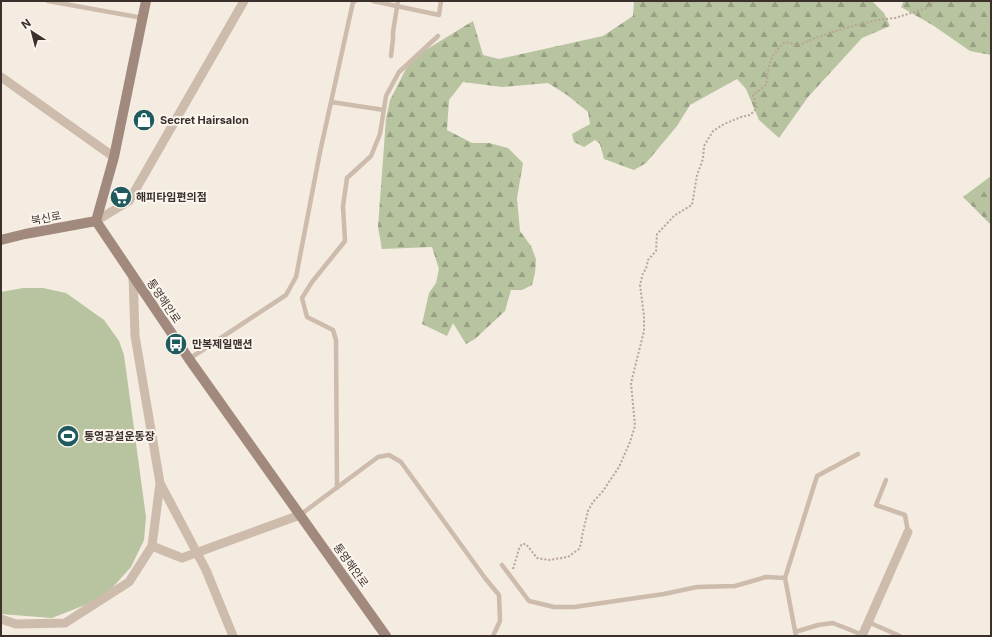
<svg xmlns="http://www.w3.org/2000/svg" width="992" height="637" viewBox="0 0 992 637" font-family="Inter,'Noto Sans KR',sans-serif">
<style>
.grass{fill:#b8c4a0}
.forest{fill:url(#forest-firs)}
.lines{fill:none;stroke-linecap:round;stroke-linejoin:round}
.path{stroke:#b9a596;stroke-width:2;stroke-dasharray:2 2;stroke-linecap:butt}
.lane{stroke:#cdbbac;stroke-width:4.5}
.street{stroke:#cdbbac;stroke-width:9}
.secondary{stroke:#a18a7d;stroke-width:10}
.labels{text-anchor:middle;stroke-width:4;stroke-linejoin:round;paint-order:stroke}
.poi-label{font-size:11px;font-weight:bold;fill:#3b302b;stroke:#fbf5ee;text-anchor:start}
.street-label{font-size:11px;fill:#3b302b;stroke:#fbf5ee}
</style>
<defs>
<pattern id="forest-firs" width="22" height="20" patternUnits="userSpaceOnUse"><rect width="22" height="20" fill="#b8c4a0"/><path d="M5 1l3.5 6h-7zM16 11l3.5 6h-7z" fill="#97a083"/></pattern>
</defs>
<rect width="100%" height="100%" fill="#f4ebe1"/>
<path class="grass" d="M 23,288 L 43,288 L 66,293 L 104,320 L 119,341 L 124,355 L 146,517 L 144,540 L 131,567 L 112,588 L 95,601 L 52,618 L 1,614 L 1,292 Z"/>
<path class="forest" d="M 634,1 L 872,1 L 884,13 L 890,26 L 862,38 L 808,97 L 779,138 L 759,120 L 746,89 L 737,79 L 690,105 L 677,126 L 646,163 L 634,170 L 604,159 L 600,144 L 595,140 L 584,147 L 574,142 L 572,134 L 590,124 L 588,112 L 567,95 L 548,83 L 502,87 L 463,82 L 449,100 L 447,130 L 472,143 L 489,143 L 508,148 L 523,163 L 517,198 L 520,231 L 531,246 L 536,259 L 535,273 L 532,285 L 522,290 L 511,290 L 505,311 L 475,339 L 466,344 L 453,323 L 447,336 L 422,324 L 429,293 L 436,283 L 439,269 L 432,247 L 382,249 L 378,227 L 386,119 L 390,100 L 411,59 L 473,21 L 483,55 L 499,59 L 603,36 L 633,16 Z
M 904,1 L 991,1 L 991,55 L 970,51 L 934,26 L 901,7 Z
M 991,176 L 991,225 L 963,197 Z"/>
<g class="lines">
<path class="path" d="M 513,569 L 519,549 L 522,544 L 526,544 L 537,558 L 549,560 L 568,557 L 579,549 L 581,544 L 582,536 L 588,511 L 593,502 L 603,491 L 619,467 L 630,442 L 635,426 L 631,383 L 644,331 L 644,316 L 640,285 L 643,273 L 646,269 L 648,260 L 656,251 L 657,234 L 675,215 L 692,205 L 697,175 L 703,159 L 704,146 L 713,131 L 724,124 L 741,117 L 750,115 L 757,108 L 753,95 L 766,85 C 769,64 769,57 785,42 L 799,45 L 815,38 L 845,28 L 877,20 L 895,18 L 927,8 L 935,1"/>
<path class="lane" d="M 48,1 L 143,18
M 373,1 L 439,15 L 441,1
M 391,56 L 393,39 L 393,32 L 398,1
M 331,102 L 384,110
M 189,359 L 286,295 L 296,277 L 320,152 L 353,2 L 355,1
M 886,480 L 876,505 L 905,515 L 908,532
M 337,488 L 336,340 L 333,330 L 307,317 L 302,298 L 312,282 L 345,241 L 343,206 L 347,178 L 371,156 L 380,134 L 386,96 L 399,72 L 438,36
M 300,515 L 378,457 L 389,455 L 401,462 L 485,578 L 499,595 L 500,621 L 493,636
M 502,565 L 529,601 L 554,607 L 574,607 L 664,594 L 697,587 L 735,586 L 766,577 L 785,578
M 868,622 L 900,636
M 795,632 L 818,625 L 833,623 L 863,635
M 796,636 L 785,578 L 817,476 L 858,454"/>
<path class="street" d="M 1,77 L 114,157
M 96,221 L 129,201 L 244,1
M 133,275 L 135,336 L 160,483 L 206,570 L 233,636
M 152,546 L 182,558 L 300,515
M 1,619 L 16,624 L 65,623 L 129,582 L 152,546 L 160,483
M 862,636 L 908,532"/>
<path class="secondary" d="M 146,1 L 114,157 L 96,221 L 189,359 L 386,636
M 1,240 L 25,234 L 96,221"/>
</g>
<defs>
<g id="shop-disc" transform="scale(1.15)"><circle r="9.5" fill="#1f5a5e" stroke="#fbf5ee"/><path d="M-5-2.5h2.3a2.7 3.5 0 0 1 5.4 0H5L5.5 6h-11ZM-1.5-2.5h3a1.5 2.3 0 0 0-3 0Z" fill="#fff"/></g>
<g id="supermarket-disc" transform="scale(1.15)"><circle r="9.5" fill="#1f5a5e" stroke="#fbf5ee"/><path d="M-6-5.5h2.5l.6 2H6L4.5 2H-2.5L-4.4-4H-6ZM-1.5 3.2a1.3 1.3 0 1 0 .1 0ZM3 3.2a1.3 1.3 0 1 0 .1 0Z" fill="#fff"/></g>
<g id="bus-disc" transform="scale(1.15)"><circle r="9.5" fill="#1f5a5e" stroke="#fbf5ee"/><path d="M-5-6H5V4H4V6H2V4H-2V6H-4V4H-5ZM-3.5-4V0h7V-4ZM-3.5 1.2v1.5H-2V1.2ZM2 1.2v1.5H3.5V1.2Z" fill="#fff"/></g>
<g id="stadium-disc" transform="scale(1.15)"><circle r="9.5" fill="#1f5a5e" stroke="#fbf5ee"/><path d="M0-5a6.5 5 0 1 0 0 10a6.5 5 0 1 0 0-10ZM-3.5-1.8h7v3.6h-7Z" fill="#fff"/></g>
</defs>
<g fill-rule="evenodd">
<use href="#shop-disc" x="144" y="120"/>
<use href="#supermarket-disc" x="121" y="197"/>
<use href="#bus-disc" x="176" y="344"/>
<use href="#stadium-disc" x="68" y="436"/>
</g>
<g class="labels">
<g class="poi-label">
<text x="160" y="124">Secret Hairsalon</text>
<text x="136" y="201">해피타임편의점</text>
<text x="192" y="348">만복제일맨션</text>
<text x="84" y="440">통영공설운동장</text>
</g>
<g class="street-label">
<text transform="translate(46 218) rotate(-11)" y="4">북신로</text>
<text transform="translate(164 301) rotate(56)" y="4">통영해안로</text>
<text transform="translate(351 565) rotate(54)" y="4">통영해안로</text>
</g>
</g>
<rect width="992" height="637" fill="none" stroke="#3b302b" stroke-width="4"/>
<g transform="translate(32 32) rotate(324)" stroke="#fbf5ee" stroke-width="3" paint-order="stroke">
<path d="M0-3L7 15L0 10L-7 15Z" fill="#3b302b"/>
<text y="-6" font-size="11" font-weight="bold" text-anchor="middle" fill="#3b302b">N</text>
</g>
</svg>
